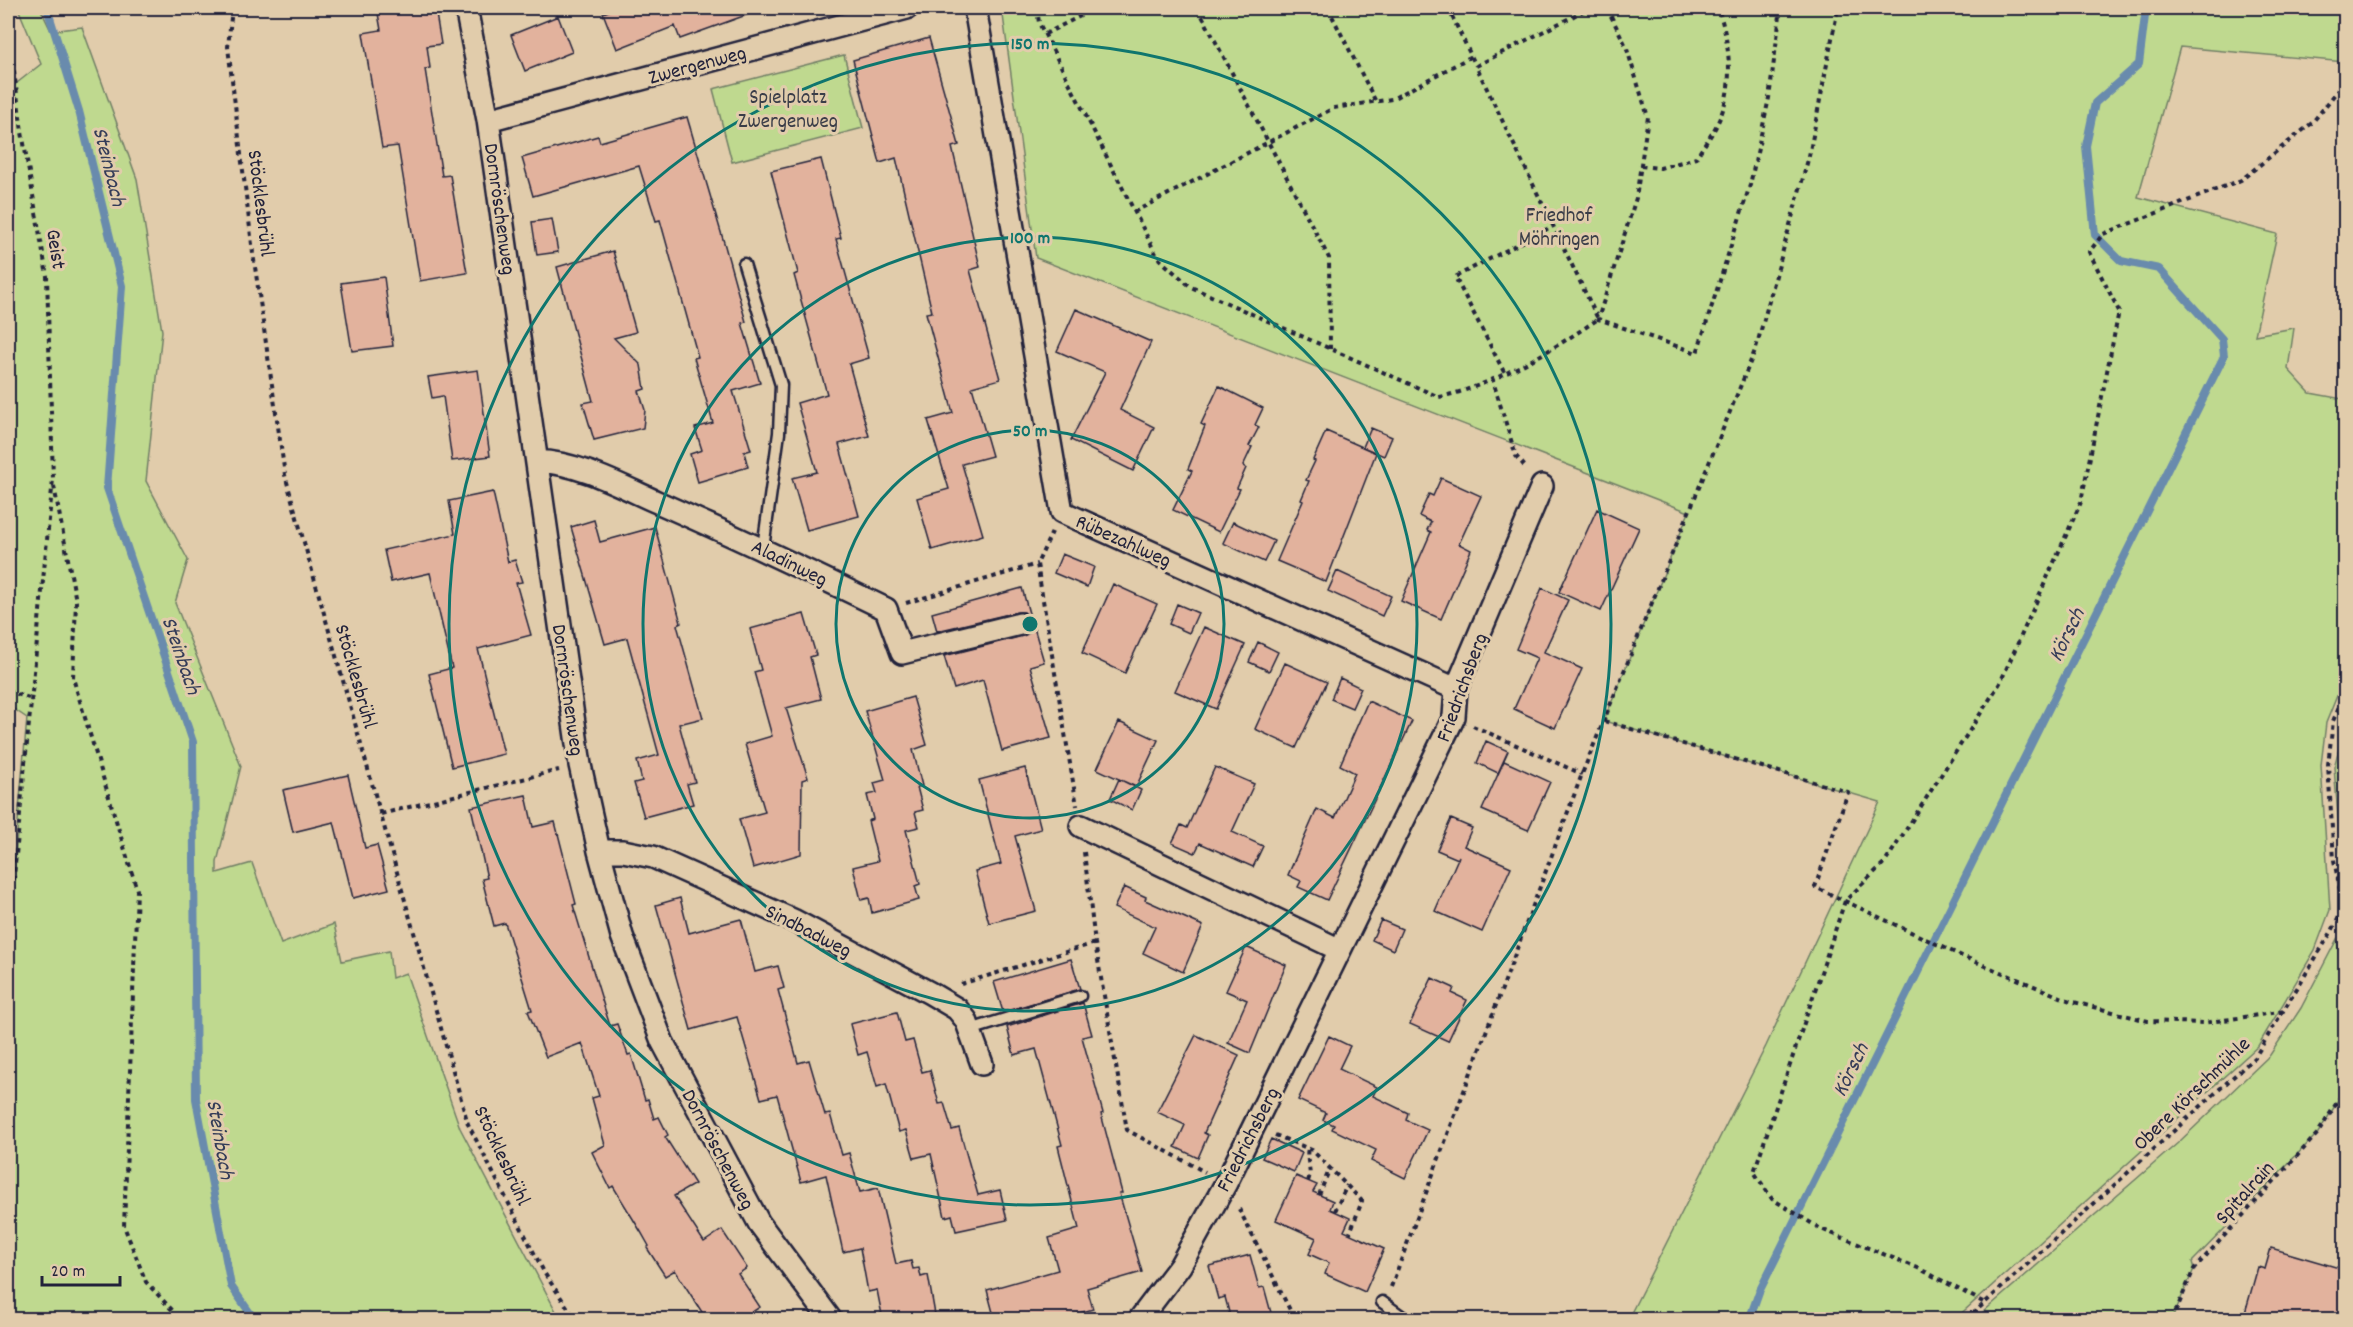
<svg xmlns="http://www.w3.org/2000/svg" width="2353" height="1327" viewBox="0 0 2353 1327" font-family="Dekko,sans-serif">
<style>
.green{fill:#bfd98f;stroke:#707e65;stroke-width:1.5}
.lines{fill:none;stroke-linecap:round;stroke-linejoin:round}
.stream{stroke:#698bad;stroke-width:8}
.building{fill:#e2b29d;stroke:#22223b;stroke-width:1.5}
.service-casing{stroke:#22223b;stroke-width:15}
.minor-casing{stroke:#22223b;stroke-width:26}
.path{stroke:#22223b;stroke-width:4;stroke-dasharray:4.5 4.5;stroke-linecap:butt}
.service{stroke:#e1ccab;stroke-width:10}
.minor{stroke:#e1ccab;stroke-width:21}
.ring{fill:none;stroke:#0f766e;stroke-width:3}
.labels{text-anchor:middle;stroke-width:6;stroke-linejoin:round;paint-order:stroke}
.street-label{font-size:21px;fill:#22223b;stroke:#e1ccab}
.park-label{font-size:21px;fill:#3a3d48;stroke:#e1ccab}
.water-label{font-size:22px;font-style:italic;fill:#343c58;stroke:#e1ccab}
.centre{fill:#0f766e;stroke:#e1ccab;stroke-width:3}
.ring-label{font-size:18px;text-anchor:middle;font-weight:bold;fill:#0f766e;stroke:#e1ccab;stroke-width:6;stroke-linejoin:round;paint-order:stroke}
</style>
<rect width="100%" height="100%" fill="#e1ccab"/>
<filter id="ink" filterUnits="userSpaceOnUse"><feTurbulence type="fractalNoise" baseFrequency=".0167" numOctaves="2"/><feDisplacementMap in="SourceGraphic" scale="12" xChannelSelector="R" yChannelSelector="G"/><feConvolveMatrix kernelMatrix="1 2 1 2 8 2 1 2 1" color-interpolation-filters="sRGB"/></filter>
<g filter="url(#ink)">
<path class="green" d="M 18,8 L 40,8 L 51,31 L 82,27 L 137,179 L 162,331 L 146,481 L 188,560 L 175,603 L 241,766 L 217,862 L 217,873 L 252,863 L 281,944 L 334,924 L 342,961 L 389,951 L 392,978 L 406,973 L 460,1128 L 560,1319 L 8,1319 L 8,936 L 27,718 L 8,705 L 8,90 L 41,64 Z
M 1002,8 L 2345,8 L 2345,62 L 2180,47 L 2138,197 L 2277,234 L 2255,335 L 2294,328 L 2288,369 L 2310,393 L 2343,399 L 2341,448 L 2346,449 L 2345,676 L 2326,723 L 2321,765 L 2330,910 L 2315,950 L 2258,1046 L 1955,1319 L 1628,1319 L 1766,1046 L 1880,802 L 1604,721 L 1689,512 L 1036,258 Z
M 844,55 L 863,128 L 732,162 L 713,89 Z
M 2345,727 L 2345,856 L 2341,852 L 2334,767 Z
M 2337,939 L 2346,1006 L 2345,1090 L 2318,1133 L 2192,1262 L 2194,1269 L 2172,1319 L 1975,1319 L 2179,1142 L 2270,1055 L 2301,1008 Z"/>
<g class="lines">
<path class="stream" d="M 47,8 L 79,111 L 122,286 L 107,488 L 193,742 L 196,1099 L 231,1286 L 255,1320
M 1749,1320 L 1759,1292 L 2224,356 L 2222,339 L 2159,269 L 2121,261 L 2095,235 L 2086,146 L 2095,103 L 2139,64 L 2146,8"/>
</g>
<path class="building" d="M 377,8 L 435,8 L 441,44 L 427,46 L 430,68 L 425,69 L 442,176 L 450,175 L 467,273 L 420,281 L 398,146 L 382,148 L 363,33 L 381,30 Z
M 617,8 L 759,8 L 760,10 L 680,39 L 675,26 L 617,49 L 603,13 Z
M 558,16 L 572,52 L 525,71 L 511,35 Z
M 929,38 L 959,145 L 952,147 L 980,267 L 970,270 L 1000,379 L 972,387 L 992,456 L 962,464 L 983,535 L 932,550 L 917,498 L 949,489 L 928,420 L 953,413 L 926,313 L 932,312 L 896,158 L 880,163 L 853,60 Z
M 687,117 L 725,246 L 746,322 L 742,323 L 760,383 L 733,391 L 751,450 L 744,452 L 748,467 L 698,482 L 690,454 L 702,450 L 695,428 L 713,423 L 694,358 L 698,357 L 660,220 L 656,221 L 639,166 L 533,196 L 522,158 L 598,136 L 600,142 Z
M 821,159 L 841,238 L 836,239 L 869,358 L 849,364 L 869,436 L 839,444 L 859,516 L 807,530 L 792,478 L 817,472 L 797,403 L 827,394 L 794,275 L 798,273 L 771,171 Z
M 552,219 L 558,252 L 537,255 L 532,222 Z
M 613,251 L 636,332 L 614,338 L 641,365 L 645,389 L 639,391 L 645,410 L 643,428 L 594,440 L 583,403 L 593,401 L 557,267 Z
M 384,277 L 393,346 L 352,351 L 341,283 Z
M 1076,309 L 1151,342 L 1120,410 L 1154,427 L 1133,471 L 1071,440 L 1105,372 L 1057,351 Z
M 478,370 L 490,456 L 452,461 L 443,396 L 432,398 L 428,377 Z
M 1219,386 L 1263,408 L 1255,425 L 1259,427 L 1249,446 L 1252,447 L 1243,466 L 1246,468 L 1237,488 L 1240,489 L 1219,532 L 1173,510 L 1192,471 L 1188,469 L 1205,426 L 1201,424 Z
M 1371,428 L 1392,437 L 1384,456 L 1363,447 Z
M 1326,431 L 1376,453 L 1326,582 L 1277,561 L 1303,501 L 1301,500 L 1309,481 L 1306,480 L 1315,461 L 1313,460 Z
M 1441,478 L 1481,496 L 1459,544 L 1471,550 L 1441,619 L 1401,601 L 1431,532 L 1427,530 L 1431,522 L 1419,516 L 1429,494 L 1433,496 Z
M 493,492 L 508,562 L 515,560 L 522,582 L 516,583 L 531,635 L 478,649 L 504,754 L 452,767 L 429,674 L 452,668 L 430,573 L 391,582 L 384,550 L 455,534 L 449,501 Z
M 1597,509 L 1639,528 L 1601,611 L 1559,592 Z
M 594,520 L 600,542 L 655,527 L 681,623 L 677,625 L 703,718 L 679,724 L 695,782 L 687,784 L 693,804 L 644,817 L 634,783 L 642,781 L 637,761 L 659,755 L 627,638 L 605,644 L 571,527 Z
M 1233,522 L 1274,541 L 1264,562 L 1223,543 Z
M 1062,554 L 1094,567 L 1087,587 L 1054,573 Z
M 1337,571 L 1391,596 L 1382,616 L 1328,591 Z
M 1113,584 L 1157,604 L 1125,673 L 1082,653 Z
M 1022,588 L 1030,617 L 1024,612 L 1017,612 L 937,631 L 932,613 Z
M 1542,588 L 1568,600 L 1544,652 L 1582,669 L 1555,728 L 1514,709 L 1537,658 L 1516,649 Z
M 1177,604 L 1198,613 L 1189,633 L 1169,624 Z
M 804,614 L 816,655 L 810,657 L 821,699 L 786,708 L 808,778 L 802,780 L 801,854 L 753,868 L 739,819 L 765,812 L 745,744 L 772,736 L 754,672 L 761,670 L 750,629 Z
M 1033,624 L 1044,662 L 1030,666 L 1051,738 L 1002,751 L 983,680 L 954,689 L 944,656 L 1023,636 L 1029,633 Z
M 1204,627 L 1245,645 L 1216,709 L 1175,691 Z
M 1258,642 L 1278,652 L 1269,671 L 1249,662 Z
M 1285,663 L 1327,682 L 1296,748 L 1255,729 Z
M 1340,678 L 1361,688 L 1352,708 L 1331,699 Z
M 913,697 L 927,745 L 913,750 L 922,786 L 917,787 L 923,810 L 915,812 L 919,827 L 906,830 L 920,884 L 915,886 L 919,900 L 872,913 L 869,898 L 861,900 L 853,867 L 878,861 L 868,821 L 873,819 L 867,795 L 877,793 L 874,783 L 885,780 L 865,711 Z
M 1368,701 L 1412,721 L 1327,900 L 1298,887 L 1301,881 L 1288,875 L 1317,809 L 1335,818 L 1355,773 L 1340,765 Z
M 1119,722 L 1158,740 L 1136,787 L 1097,769 Z
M 1486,741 L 1508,751 L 1498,773 L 1477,763 Z
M 1504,761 L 1550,782 L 1528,830 L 1482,810 Z
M 1215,767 L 1254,784 L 1232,832 L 1263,846 L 1253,867 L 1200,843 L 1195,853 L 1172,843 L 1181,825 L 1187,828 Z
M 1025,768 L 1041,829 L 1015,836 L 1036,911 L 989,923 L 975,871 L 1001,864 L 979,780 Z
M 348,775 L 365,848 L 377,845 L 389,889 L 353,898 L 334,822 L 293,832 L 283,790 Z
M 1119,779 L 1141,790 L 1132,810 L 1110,799 Z
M 526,795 L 533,827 L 555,822 L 576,904 L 573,905 L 610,1026 L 617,1024 L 628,1055 L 631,1054 L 645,1100 L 648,1099 L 654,1119 L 659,1117 L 668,1135 L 665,1137 L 695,1184 L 674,1196 L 704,1242 L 722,1230 L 747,1268 L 738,1274 L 760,1307 L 740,1320 L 707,1320 L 675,1270 L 665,1276 L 647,1248 L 649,1246 L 641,1232 L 613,1186 L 610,1188 L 592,1152 L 605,1145 L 592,1098 L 599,1096 L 582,1043 L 546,1057 L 528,1011 L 532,1010 L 505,923 L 494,926 L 482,879 L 487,878 L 471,807 Z
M 1451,819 L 1472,828 L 1464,846 L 1511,867 L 1482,932 L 1435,911 L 1459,856 L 1458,859 L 1437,850 Z
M 1124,887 L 1146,897 L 1145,900 L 1203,926 L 1183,972 L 1143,953 L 1155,927 L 1114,908 Z
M 680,898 L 689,933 L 741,919 L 755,972 L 778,966 L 784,988 L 778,990 L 798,1063 L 809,1060 L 825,1115 L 830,1114 L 842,1155 L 849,1153 L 860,1192 L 878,1188 L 896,1264 L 911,1261 L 913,1269 L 919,1268 L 921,1277 L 928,1275 L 936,1320 L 883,1320 L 877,1290 L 868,1292 L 860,1248 L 843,1252 L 826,1175 L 801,1182 L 777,1095 L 761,1099 L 737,1017 L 691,1030 L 656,905 Z
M 1381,920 L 1402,929 L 1393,950 L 1372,940 Z
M 1246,947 L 1286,965 L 1250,1053 L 1228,1043 L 1247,1000 L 1226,991 Z
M 1071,959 L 1080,989 L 1003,1012 L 994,982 Z
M 1432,978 L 1454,988 L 1452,993 L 1467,1000 L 1448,1041 L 1410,1024 Z
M 1083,1003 L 1092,1035 L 1082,1037 L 1103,1113 L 1101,1114 L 1122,1193 L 1119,1193 L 1142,1272 L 1087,1288 L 1093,1309 L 1056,1320 L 995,1320 L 987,1290 L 1058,1270 L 1049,1238 L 1079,1229 L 1058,1146 L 1062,1145 L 1036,1049 L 1014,1055 L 1007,1027 Z
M 897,1012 L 905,1042 L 913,1040 L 922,1072 L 930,1070 L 939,1104 L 944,1103 L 952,1130 L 959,1128 L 978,1195 L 1000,1190 L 1007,1220 L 956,1231 L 952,1215 L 945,1217 L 931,1154 L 914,1158 L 906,1130 L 899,1132 L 886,1084 L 877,1087 L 867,1052 L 858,1055 L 850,1024 Z
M 1196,1035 L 1239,1055 L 1204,1133 L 1208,1135 L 1198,1158 L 1175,1147 L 1185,1125 L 1157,1112 Z
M 1329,1036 L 1350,1046 L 1339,1069 L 1377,1087 L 1373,1096 L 1408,1113 L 1406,1120 L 1428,1130 L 1405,1178 L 1371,1161 L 1376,1150 L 1332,1129 L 1334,1125 L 1323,1120 L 1326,1113 L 1298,1100 Z
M 1271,1139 L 1302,1153 L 1294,1172 L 1262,1158 Z
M 1296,1176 L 1317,1185 L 1313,1192 L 1333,1201 L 1330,1209 L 1350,1218 L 1344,1231 L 1384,1249 L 1365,1292 L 1325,1274 L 1329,1263 L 1309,1254 L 1316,1238 L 1276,1220 Z
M 2271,1248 L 2346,1270 L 2346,1320 L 2243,1320 L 2258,1267 L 2265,1269 Z
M 1250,1255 L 1259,1288 L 1264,1287 L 1273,1320 L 1231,1320 L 1225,1297 L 1218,1299 L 1209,1266 Z"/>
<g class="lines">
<g class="service-casing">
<path id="service" d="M 744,264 L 781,385 L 779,433 L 763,548
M 970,1030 L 1080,996
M 1382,1302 L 1407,1320"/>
</g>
<g class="minor-casing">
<path id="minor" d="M 466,8 L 488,120 L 580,765 L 599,851 L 622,936 L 662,1041 L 759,1223 L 831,1320
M 975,8 L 1062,512 L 1456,689
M 488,120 L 907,8
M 537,461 C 579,463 619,485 657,502 C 735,536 810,572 886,609 L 902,653 L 1020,624
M 1081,826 L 1340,950
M 599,851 L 623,851 L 653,857 L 793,920 L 930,993 L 957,1009 L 966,1020 L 982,1064
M 1139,1320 L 1180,1266 L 1226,1183 L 1454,717 L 1456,689 L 1542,486"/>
</g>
<path class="path" d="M 232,8 L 228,47 L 253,253 L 285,475 L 468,1124 L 545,1274 L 576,1320
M 1037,8 L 1039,23 L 1158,258 L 1191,287 L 1439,397 C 1489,388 1556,348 1598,319 L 1476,66 L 1589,8
M 1198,8 L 1329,258 L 1330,349
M 1328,8 L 1376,102
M 1448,8 L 1476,66
M 1607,8 L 1626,46 L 1648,117 L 1636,198 L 1598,319 L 1697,353 L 1750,185 L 1769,98 L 1781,8
M 8,26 L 22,132 L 47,276 L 53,479 L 8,936
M 1045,34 L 1096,8
M 1641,166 L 1660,168 L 1696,158 C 1703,146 1713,134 1718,122 C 1735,87 1730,43 1718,8
M 1134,212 L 1334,108 L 1392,99 L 1472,56
M 1504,372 L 1455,277 L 1553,226
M 1492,378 L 1516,456 L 1527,469
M 54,486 L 76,601 L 73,678 L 137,890 L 124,1226 L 146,1282 L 174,1312 L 177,1320
M 1052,532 L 1037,564 L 1077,806
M 906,603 L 1037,564
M 8,691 L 29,698
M 2346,692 L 2333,721 L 2328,765 L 2334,860 L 2343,905 L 2346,974
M 1604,721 L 1848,792 L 1815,887 L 1962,956 L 2070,1001 L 2148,1021 L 2203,1023 L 2286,1011
M 1473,726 L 1582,774
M 381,814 L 559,770
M 1084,852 L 1095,943 L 1127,1130 L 1205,1172
M 961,984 L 1095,943
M 1275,1135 L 1312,1150 L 1362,1201 L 1350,1233
M 1308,1181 C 1313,1170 1305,1161 1308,1148
M 1319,1195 L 1330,1168
M 1239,1209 L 1295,1320
M 1335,1211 L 1347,1185
M 1391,1287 L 1582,774 L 1756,348 L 1809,156 L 1838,8
M 1983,1302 L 1918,1268 L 1821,1229 L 1772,1199 L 1754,1172 L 1845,901 L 1886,861 L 2000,683 L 2081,502 L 2119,311 L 2089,252 L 2103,234 L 2241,180 L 2312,123 L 2346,80
M 1966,1320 L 2255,1057 L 2332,931 L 2346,903
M 2172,1320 L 2194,1269 L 2318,1133 L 2346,1088"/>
<use href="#service" class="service"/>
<use href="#minor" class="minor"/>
</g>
</g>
<g class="ring">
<circle cx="1030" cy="624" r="194"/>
<circle cx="1030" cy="624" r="387"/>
<circle cx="1030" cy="624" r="581"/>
</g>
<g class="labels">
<g class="street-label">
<text transform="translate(697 64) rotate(-15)" y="7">Zwergenweg</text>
<text transform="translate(262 203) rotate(83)" y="7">Stöcklesbrühl</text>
<text transform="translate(501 209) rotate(82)" y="7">Dornröschenweg</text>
<text transform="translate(57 249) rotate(81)" y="7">Geist</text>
<text transform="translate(1124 540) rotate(24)" y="7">Rübezahlweg</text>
<text transform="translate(790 562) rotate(26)" y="7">Aladinweg</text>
<text transform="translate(357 676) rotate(74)" y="7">Stöcklesbrühl</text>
<text transform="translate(1461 687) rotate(-70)" y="7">Friedrichsberg</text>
<text transform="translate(569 690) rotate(82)" y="7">Dornröschenweg</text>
<text transform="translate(809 930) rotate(27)" y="7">Sindbadweg</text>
<text transform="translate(2191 1093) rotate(-44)" y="7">Obere Körschmühle</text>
<text transform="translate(1247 1139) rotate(-63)" y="7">Friedrichsberg</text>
<text transform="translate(719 1149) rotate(62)" y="7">Dornröschenweg</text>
<text transform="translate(503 1155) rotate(65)" y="7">Stöcklesbrühl</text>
<text transform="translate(2244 1192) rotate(-48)" y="7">Spitalrain</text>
</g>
<g class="park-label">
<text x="788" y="103">Spielplatz<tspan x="788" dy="24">Zwergenweg</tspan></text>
<text x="1559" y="221">Friedhof<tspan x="1559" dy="24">Möhringen</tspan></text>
</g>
<g class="water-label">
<text transform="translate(111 166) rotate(76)" y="8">Steinbach</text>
<text transform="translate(2065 634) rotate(-64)" y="8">Körsch</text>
<text transform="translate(183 655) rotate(71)" y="8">Steinbach</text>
<text transform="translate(1849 1069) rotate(-64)" y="8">Körsch</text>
<text transform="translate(222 1139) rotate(80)" y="8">Steinbach</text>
</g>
</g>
<circle cx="1030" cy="624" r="9" class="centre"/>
<g class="ring-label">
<text x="1030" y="49">150 m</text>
<text x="1030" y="243">100 m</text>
<text x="1030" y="436">50 m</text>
</g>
<rect width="2353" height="1327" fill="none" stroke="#e1ccab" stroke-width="30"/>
<rect x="15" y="15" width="2323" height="1297" fill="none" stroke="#22223b" stroke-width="2" filter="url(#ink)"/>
<path d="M42 1276v9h78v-9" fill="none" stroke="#22223b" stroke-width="3"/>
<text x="51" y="1276" font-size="18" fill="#22223b" stroke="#e1ccab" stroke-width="4.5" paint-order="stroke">20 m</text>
</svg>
